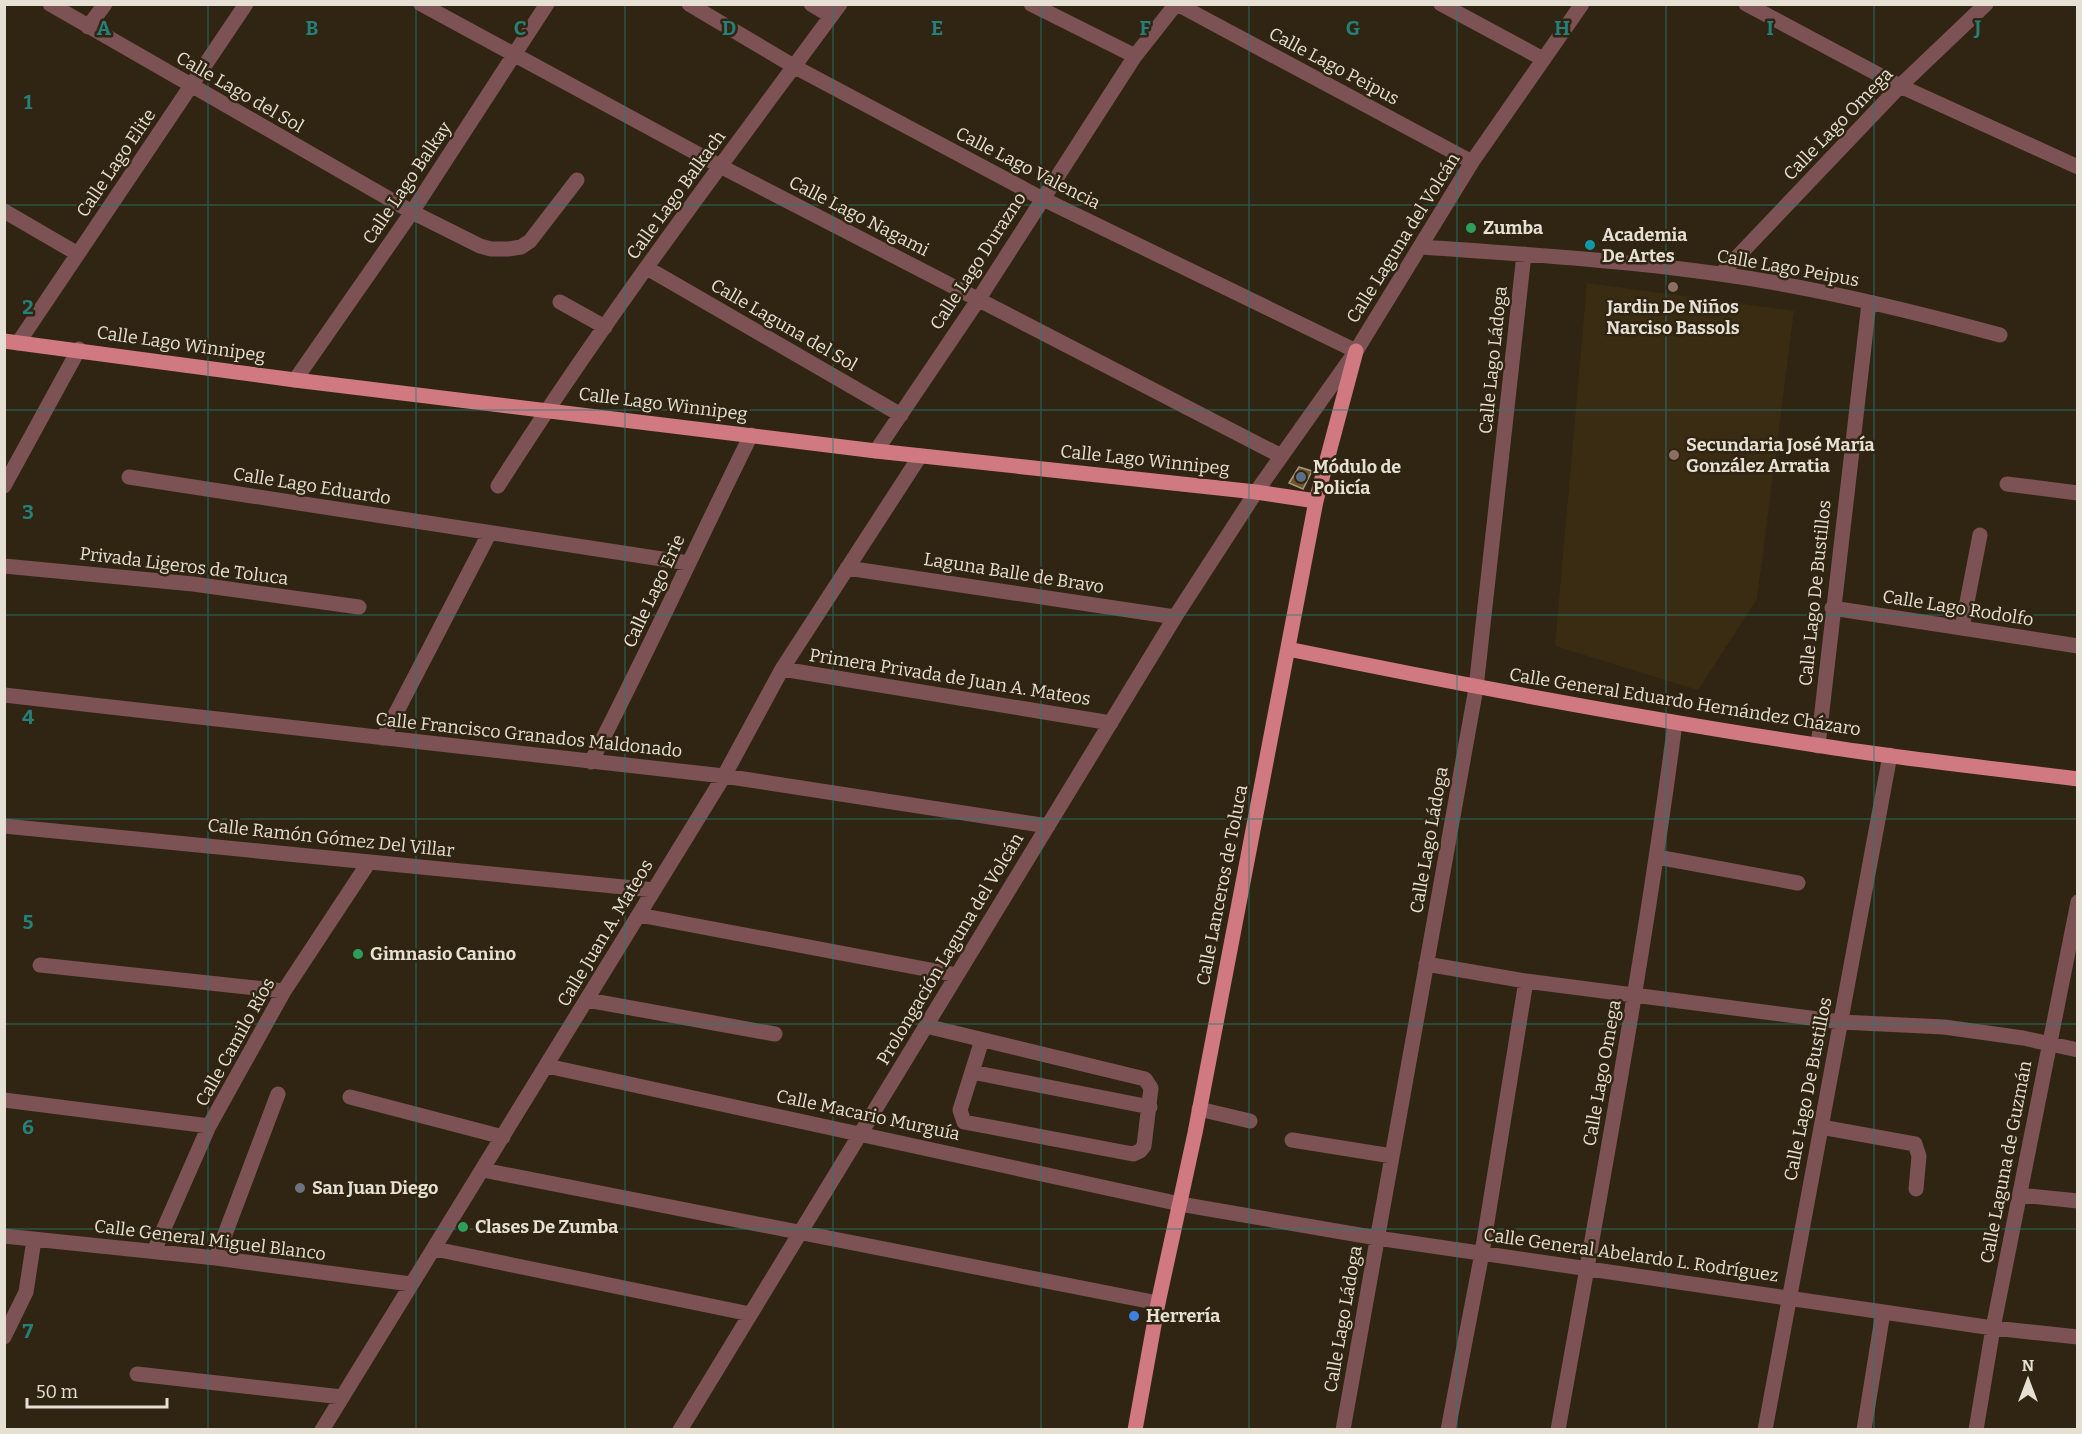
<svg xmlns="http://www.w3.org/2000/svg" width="2082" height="1434" viewBox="0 0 2082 1434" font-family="Bitter,serif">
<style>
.built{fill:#3a2c12}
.building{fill:#6f5521;stroke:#a59882;stroke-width:1.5}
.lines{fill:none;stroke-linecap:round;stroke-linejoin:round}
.minor{stroke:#7c5255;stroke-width:15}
.major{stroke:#d07981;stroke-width:15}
.grid{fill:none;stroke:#248078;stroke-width:1.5;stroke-opacity:0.55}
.leisure-dot{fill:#2e9e5b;stroke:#302512;stroke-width:2}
.culture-dot{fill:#0f9aa8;stroke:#302512;stroke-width:2}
.education-dot{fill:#8d6e63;stroke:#302512;stroke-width:2}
.service-dot{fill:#5c6f8a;stroke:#302512;stroke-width:2}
.worship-dot{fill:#6b7280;stroke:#302512;stroke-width:2}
.shop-dot{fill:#3f7fe0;stroke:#302512;stroke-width:2}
.labels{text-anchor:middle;stroke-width:5;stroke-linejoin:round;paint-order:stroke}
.street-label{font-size:18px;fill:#e6dfd3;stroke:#302512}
.poi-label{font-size:18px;font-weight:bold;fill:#e6dfd3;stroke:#302512;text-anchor:start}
.grid-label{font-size:20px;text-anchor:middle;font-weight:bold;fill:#248078;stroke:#302512;stroke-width:5;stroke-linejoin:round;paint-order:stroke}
</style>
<rect width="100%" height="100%" fill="#302512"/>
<path class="built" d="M 1587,283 L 1794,311 L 1757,599 L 1698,690 L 1555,646 Z"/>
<path class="building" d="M 1299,467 L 1312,471 L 1303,489 L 1289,483 Z"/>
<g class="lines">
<path class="minor" d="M 50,4 L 412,212 L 480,246 L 491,249 L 508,249 L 521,247 L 530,241 L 577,180
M 421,4 L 720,166 L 1281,456
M 689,4 L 795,67 L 1041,198 L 1356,351
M 811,4 L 831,16
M 1031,4 L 1135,56
M 1177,4 L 1472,162
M 1441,4 L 1543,59
M 1746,4 L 1900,86 L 2078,167
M 88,27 L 105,4
M 4,211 L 78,254
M 1421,247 C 1521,254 1621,260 1720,274 C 1814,287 1909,310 2000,335
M 647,268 L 901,415
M 1721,274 L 1900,86 L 1986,4
M 560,302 L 605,327
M 18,343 L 246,4
M 295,380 L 412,212 L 547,4
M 876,451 L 978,300 L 1135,56 L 1176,4
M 129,477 L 688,563
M 2007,484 L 2078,493
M 4,486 L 79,349
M 498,486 C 603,320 723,163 840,4
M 4,566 L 193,584 L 359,607
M 847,568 L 1175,617
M 1832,608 L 2078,646
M 1962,628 L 1980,535
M 782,669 L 1111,723
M 4,695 L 724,776 L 1048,826
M 383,738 L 489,534
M 1818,746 L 1869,303
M 591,762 C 647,654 697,544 751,435
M 4,826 L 654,890
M 1657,857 L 1798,883
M 639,915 L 957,975
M 1426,964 L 1526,981 L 1841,1022 L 1944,1027 L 2023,1038 L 2078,1050
M 40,965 L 284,991
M 587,1000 L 775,1034
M 926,1026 L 1145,1079 L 1151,1088 L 1144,1146 L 1140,1151 L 1133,1154 L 964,1122 L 960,1110 L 982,1040
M 547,1066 L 1180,1204 L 1377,1238 L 1993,1328 L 2078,1337
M 972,1072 L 1150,1107
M 350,1097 L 503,1137
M 4,1100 L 209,1126
M 1199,1109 L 1250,1121
M 1821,1127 L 1915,1144 L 1919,1156 L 1916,1189
M 1292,1140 L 1392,1156
M 483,1170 L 1158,1303
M 2020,1195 L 2078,1201
M 4,1236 L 216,1258 L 411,1284
M 435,1249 L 750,1314
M 154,1251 L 209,1126 L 284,991 L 369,862
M 216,1258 L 278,1094
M 4,1337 L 26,1292 L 34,1240
M 137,1374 L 342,1397
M 322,1430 L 724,776 L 782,669 L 920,456
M 680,1430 L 1175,617 L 1256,492 L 1356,351 L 1472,162 L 1582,4
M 1343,1430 L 1476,688 L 1524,254
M 1448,1430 L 1482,1253 L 1526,981
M 1558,1430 C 1600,1194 1644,960 1675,723
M 1765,1430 L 1890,755
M 1864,1430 L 1883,1312
M 1976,1430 L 1993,1328 L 2078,902"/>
<path class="major" d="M 4,341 L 295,380 L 876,451 L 1256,492 L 1316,501
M 1288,649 C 1463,685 1639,718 1816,745 C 1903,759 1990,768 2078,779
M 1135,1430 L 1158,1303 L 1195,1133 L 1316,501 L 1356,351"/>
</g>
<path class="grid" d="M 208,4 L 208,1430M 416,4 L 416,1430M 625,4 L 625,1430M 833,4 L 833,1430M 1041,4 L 1041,1430M 1249,4 L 1249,1430M 1457,4 L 1457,1430M 1666,4 L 1666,1430M 1874,4 L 1874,1430M 4,205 L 2078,205M 4,410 L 2078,410M 4,615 L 2078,615M 4,819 L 2078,819M 4,1024 L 2078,1024M 4,1229 L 2078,1229"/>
<g class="leisure-dot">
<circle cx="1471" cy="228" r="6"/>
<circle cx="358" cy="954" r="6"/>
<circle cx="463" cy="1227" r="6"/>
</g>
<circle class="culture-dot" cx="1590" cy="245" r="6"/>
<g class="education-dot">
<circle cx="1673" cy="287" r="6"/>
<circle cx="1674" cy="455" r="6"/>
</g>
<circle class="service-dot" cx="1301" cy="477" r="6"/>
<circle class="worship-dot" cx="300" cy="1188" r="6"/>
<circle class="shop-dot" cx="1134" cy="1316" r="6"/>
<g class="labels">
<g class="street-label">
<text transform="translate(1334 66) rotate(28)" y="6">Calle Lago Peipus</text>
<text transform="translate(240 92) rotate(30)" y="6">Calle Lago del Sol</text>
<text transform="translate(1838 124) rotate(-46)" y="6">Calle Lago Omega</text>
<text transform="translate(116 163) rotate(-56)" y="6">Calle Lago Elite</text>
<text transform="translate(1028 168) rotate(27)" y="6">Calle Lago Valencia</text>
<text transform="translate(407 183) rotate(-56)" y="6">Calle Lago Balkay</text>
<text transform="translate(676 195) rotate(-54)" y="6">Calle Lago Balkach</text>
<text transform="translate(859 216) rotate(27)" y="6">Calle Lago Nagami</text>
<text transform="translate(1403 238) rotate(-58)" y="6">Calle Laguna del Volcán</text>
<text transform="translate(978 261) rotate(-57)" y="6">Calle Lago Durazno</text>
<text transform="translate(1788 268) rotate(10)" y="6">Calle Lago Peipus</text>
<text transform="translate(784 325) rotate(30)" y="6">Calle Laguna del Sol</text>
<text transform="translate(181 344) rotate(8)" y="6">Calle Lago Winnipeg</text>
<text transform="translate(1493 360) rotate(-84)" y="6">Calle Lago Ládoga</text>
<text transform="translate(663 404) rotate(7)" y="6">Calle Lago Winnipeg</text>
<text transform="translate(1145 460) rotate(6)" y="6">Calle Lago Winnipeg</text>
<text transform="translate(312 486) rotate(9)" y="6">Calle Lago Eduardo</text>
<text transform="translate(184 566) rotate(7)" y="6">Privada Ligeros de Toluca</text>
<text transform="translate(1014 573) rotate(9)" y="6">Laguna Balle de Bravo</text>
<text transform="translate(654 591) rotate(-65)" y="6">Calle Lago Erie</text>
<text transform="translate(1815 593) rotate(-84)" y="6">Calle Lago De Bustillos</text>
<text transform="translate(1958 608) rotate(9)" y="6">Calle Lago Rodolfo</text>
<text transform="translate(950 677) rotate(9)" y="6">Primera Privada de Juan A. Mateos</text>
<text transform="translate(1685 702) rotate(9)" y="6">Calle General Eduardo Hernández Cházaro</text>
<text transform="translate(529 735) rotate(6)" y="6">Calle Francisco Granados Maldonado</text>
<text transform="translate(331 838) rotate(6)" y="6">Calle Ramón Gómez Del Villar</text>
<text transform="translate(1429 840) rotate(-80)" y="6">Calle Lago Ládoga</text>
<text transform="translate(1222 885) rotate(-79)" y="6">Calle Lanceros de Toluca</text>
<text transform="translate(605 933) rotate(-59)" y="6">Calle Juan A. Mateos</text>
<text transform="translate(950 949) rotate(-59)" y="6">Prolongación Laguna del Volcán</text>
<text transform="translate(235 1042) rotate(-61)" y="6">Calle Camilo Ríos</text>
<text transform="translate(1602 1073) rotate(-80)" y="6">Calle Lago Omega</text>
<text transform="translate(1808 1089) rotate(-79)" y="6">Calle Lago De Bustillos</text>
<text transform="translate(868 1115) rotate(12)" y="6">Calle Macario Murguía</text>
<text transform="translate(2006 1162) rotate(-79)" y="6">Calle Laguna de Guzmán</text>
<text transform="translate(210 1240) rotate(7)" y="6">Calle General Miguel Blanco</text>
<text transform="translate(1631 1255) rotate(8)" y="6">Calle General Abelardo L. Rodríguez</text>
<text transform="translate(1343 1319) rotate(-80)" y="6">Calle Lago Ládoga</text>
</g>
<g class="poi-label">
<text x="1483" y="234">Zumba</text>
<text x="1602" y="241">Academia<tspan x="1602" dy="21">De Artes</tspan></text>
<text x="1673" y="313" text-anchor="middle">Jardin De Niños<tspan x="1673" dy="21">Narciso Bassols</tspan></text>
<text x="1686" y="451">Secundaria José María<tspan x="1686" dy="21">González Arratia</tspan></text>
<text x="1313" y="473">Módulo de<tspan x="1313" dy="21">Policía</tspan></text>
<text x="370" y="960">Gimnasio Canino</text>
<text x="312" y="1194">San Juan Diego</text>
<text x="475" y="1233">Clases De Zumba</text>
<text x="1146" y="1322">Herrería</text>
</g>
</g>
<g class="grid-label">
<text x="104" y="35">A</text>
<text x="312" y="35">B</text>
<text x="520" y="35">C</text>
<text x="729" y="35">D</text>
<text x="937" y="35">E</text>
<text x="1145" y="35">F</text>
<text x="1353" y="35">G</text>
<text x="1562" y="35">H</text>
<text x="1770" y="35">I</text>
<text x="1978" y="35">J</text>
<text x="28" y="109">1</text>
<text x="28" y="314">2</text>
<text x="28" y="519">3</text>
<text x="28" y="724">4</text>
<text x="28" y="929">5</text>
<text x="28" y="1134">6</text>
<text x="28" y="1338">7</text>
</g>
<rect width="2082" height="1434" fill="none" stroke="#e6dfd3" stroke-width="12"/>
<g transform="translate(2028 1380)" stroke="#302512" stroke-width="4.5" paint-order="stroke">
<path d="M0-4.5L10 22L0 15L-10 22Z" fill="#e6dfd3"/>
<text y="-9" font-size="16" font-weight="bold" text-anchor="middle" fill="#e6dfd3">N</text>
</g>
<path d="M27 1398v9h140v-9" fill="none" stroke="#e6dfd3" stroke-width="3"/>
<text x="36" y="1398" font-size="18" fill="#e6dfd3" stroke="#302512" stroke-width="4.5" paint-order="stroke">50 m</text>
</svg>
